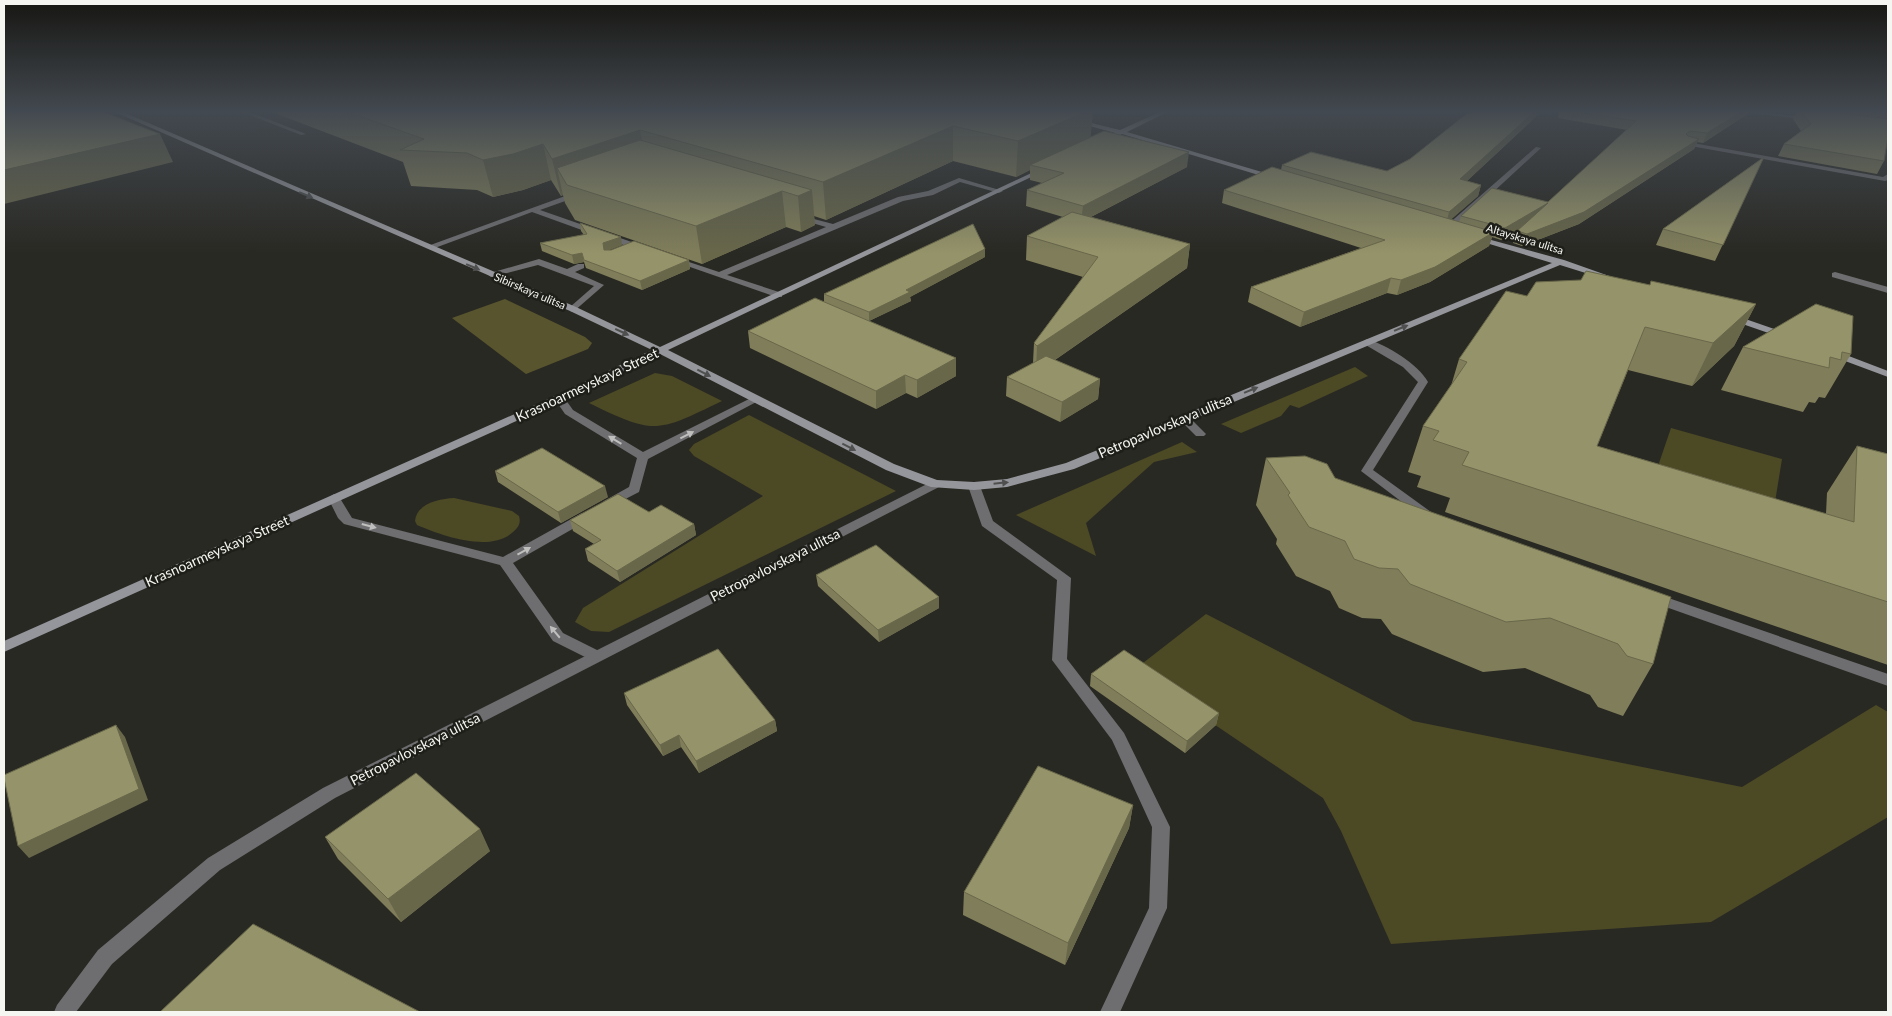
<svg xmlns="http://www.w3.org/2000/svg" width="1892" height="1016" viewBox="0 0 1892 1016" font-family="Lato,sans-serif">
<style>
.green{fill:#4c4925}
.forest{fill:#58552e}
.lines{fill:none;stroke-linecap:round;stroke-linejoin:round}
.lane{fill:#6e6e71;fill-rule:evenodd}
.street{fill:#6e6e71;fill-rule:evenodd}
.secondary{fill:#95969b;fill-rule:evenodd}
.wall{fill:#807e5a}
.shaded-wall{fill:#68674a}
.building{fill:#959369;stroke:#68674a}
.oneway{fill:#4e4f4e}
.oneway2{fill:#bfbfbe}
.labels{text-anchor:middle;stroke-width:5;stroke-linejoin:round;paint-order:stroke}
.far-street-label{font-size:11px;fill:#f5f5f1;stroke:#1f1f1a}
.street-label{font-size:14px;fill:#f5f5f1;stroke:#1f1f1a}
</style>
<rect width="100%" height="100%" fill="#292923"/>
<path class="green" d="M 1355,367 L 1368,376 L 1299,408 L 1290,405 L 1281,416 L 1241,433 L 1221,424 Z
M 655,373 L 672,376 L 722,401 C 656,433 655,435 589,403 Z
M 749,415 L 896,491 L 609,632 L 591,631 L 575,622 L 583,608 L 763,496 L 694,456 L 689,450 L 694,444 Z
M 1671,428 L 1782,459 L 1775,502 L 1658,466 Z
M 1182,442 L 1197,452 L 1154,462 L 1086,523 L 1096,556 L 1016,515 Z
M 454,498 L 512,511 L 519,516 C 521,523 519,527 513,532 C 490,553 443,536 417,525 L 415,521 C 417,503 439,499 454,498 Z
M 1206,614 L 1413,721 L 1742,787 L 1876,705 L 1888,712 L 1888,817 L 1711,922 L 1391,944 L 1341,831 L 1323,798 L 1134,670 Z"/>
<path class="forest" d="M 505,299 L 585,337 L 592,343 L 588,349 L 526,374 L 452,318 Z"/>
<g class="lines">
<path class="lane" d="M 242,112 L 250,112 L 306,134 L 301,135 Z
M 1739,112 L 1760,112 L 1814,118 L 1811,120 Z
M 1687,142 L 1883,177 L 1888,174 L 1888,180 L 1885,181 L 1685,145 L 1684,144 Z
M 959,178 L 1003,191 L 999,193 L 960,182 L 933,195 L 903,201 L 727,275 L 782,293 L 782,297 L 776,297 L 670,260 L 674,257 L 719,272 L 826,227 L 795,218 L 795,214 L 833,224 L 898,197 L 928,191 Z
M 579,191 L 582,191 L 582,195 L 540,210 L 646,247 L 646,251 L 640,251 L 532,212 L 432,249 L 425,247 Z
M 539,259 L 567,269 L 578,264 L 584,264 L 584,268 L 575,272 L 604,285 L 573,312 L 570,311 L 570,307 L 594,286 L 538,265 L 491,277 L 487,274 Z
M 1835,272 L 1888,287 L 1888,293 L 1832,277 L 1832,273 Z
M 1367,339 C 1387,345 1418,364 1428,382 L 1373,470 L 1431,512 L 1433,515 L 1431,518 L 1423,518 L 1361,471 L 1418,382 L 1403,367 L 1364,344 L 1362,342 Z
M 559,395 L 563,396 L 573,410 L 643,452 L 753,397 L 757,396 L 762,399 L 648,459 L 639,492 L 608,508 L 602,504 L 604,501 L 629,487 L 637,458 L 565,414 L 554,398 Z
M 1184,415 L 1188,416 L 1206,434 L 1204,436 L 1196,436 L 1178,418 L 1180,416 Z
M 974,482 L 980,486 L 993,521 L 1071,578 L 1067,659 L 1124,733 L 1170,827 L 1167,908 L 1120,1012 L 1100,1012 L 1149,908 L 1152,827 L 1112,740 L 1052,660 L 1057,580 L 982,526 L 968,486 Z
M 334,494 L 338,495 L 352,518 L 503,557 L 582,513 L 590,513 L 592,516 L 590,519 L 513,563 L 563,633 L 601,652 L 603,656 L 601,660 L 591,660 L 553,641 L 500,565 L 344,524 L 338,518 L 328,498 Z
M 1654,593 L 1888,674 L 1888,686 L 1649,601 L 1647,598 L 1649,595 Z"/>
<path class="street" d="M 1536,147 L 1541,148 L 1452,230 L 1446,230 L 1446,226 Z
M 935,480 L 941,484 L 939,487 L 335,798 L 220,870 L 112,964 L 76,1012 L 54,1012 L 57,1005 L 98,950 L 208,858 L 323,788 Z"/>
<path class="secondary" d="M 115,112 L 123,112 L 576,307 L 660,347 L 1042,168 L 1046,168 L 1046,170 L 668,350 L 894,464 L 937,480 L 974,482 L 1007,479 L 1066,463 L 1552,263 L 1473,239 L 1473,235 L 1564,260 L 1612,277 L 1608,280 L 1560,265 L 1074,469 L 1007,487 L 974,490 L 931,487 L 886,470 L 660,354 L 563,400 L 4,652 L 4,641 L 555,396 L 652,350 L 570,311 Z
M 1160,112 L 1167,112 L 1127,132 L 1279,177 L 1272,179 L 1122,134 L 1105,142 L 1101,142 L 1101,140 L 1115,133 L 1072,121 L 1075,119 L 1120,130 Z
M 1731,314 L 1789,334 L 1791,336 L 1786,339 L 1783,338 L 1728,319 L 1726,317 Z
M 1833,350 L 1888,371 L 1888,377 L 1829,355 L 1828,353 Z"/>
</g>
<path class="wall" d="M 272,112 L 1093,112 L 1090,138 L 1187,167 L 1091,217 L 1190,244 L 1187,268 L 1055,360 L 1100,379 L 1098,399 L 1060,422 L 1006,396 L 1007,377 L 1033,363 L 1034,343 L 1083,277 L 1026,260 L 1027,236 L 1063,217 L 1026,206 L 1027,190 L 1042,183 L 1030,180 L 1030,170 L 1016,177 L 953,161 L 826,220 L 814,216 L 815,225 L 801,232 L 786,227 L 702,264 L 575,220 L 565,203 L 563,195 L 561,196 L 551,180 L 523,190 L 493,197 L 477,190 L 411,186 L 403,162 Z
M 1469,112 L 1541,112 L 1467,181 L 1481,185 L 1478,196 L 1451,219 L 1459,222 L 1461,216 L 1548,202 L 1627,130 L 1558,118 L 1559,112 L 1748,112 L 1746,115 L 1703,143 L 1697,142 L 1694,149 L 1579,224 L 1522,246 L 1513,243 L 1517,231 L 1521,228 L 1501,240 L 1492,237 L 1489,246 L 1430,282 L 1397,295 L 1387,293 L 1300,327 L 1248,302 L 1251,287 L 1361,248 L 1222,203 L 1224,190 L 1281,170 L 1282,165 L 1387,171 L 1410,159 Z
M 1794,112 L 1888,112 L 1884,161 L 1877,174 L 1778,156 L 1784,144 L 1801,131 L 1793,119 L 1796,112 Z
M 1764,157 L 1715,261 L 1656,245 L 1663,229 Z
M 580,223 L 622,245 L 609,250 L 689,260 L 690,269 L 642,290 L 586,268 L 584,262 L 574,264 L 542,251 L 540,243 L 584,235 L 581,231 Z
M 985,257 L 910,297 L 911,301 L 869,321 L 956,358 L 956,376 L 917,398 L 906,393 L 876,409 L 750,348 L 748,331 L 824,302 L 824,294 Z
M 1581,280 L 1649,285 L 1756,304 L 1734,346 L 1692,386 L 1628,370 L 1597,446 L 1826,514 L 1827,493 L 1857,446 L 1888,454 L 1888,665 L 1445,512 L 1450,498 L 1417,487 L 1421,476 L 1408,472 L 1423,426 L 1451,386 L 1459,359 L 1527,296 Z
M 1816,304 L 1851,354 L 1825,398 L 1819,397 L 1815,403 L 1809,402 L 1803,412 L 1721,390 L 1743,347 Z
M 1266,458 L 1335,478 L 1653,664 L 1623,716 L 1598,707 L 1590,695 L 1525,668 L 1483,672 L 1392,634 L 1381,619 L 1362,618 L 1339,608 L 1330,591 L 1296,576 L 1276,544 L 1277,539 L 1256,505 Z
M 495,471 L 608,497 L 561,523 L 498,482 Z
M 649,512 L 694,524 L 696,535 L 620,582 L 588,561 L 585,549 L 594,544 L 573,531 L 570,520 Z
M 816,575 L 939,608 L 879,642 L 818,586 Z
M 1091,674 L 1219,713 L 1216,725 L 1185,753 L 1090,686 Z
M 624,693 L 775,720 L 777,731 L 699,773 L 681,747 L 663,756 L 627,705 Z
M 1133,805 L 1129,828 L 1065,965 L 963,915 L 964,892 Z
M 325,837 L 490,851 L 401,922 L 338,859 Z"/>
<path class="shaded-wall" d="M 1085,112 L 1093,112 L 1090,142 L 1030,165 L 1030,170 L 1016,177 L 1018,141 Z
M 1534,112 L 1541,112 L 1457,190 L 1460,179 Z
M 1741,112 L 1748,112 L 1746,115 L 1703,143 L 1707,133 Z
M 953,126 L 953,161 L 826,220 L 823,182 Z
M 640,130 L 647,165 L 557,168 L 563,195 L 561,196 L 552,159 Z
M 160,134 L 173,162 L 4,204 L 4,170 Z
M 1699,139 L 1694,149 L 1579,224 L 1522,246 L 1527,234 Z
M 543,144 L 551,180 L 523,190 L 493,197 L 483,160 Z
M 1189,152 L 1187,167 L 1081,222 L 1083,206 Z
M 1481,185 L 1478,196 L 1446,224 L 1449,212 Z
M 812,190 L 815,225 L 801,232 L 798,196 Z
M 782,191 L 786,227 L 702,264 L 696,226 Z
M 1548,203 L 1544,214 L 1501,240 L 1505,228 Z
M 1494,232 L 1489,246 L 1430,282 L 1397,295 L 1401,280 Z
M 621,237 L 622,245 L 604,252 L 603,243 Z
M 1190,244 L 1187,268 L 1036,373 L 1037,346 Z
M 985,249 L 985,257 L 910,297 L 911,301 L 869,321 L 869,312 L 906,290 Z
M 582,253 L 584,262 L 574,264 L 572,255 Z
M 689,260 L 690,269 L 642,290 L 640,281 Z
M 1391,278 L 1387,293 L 1300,327 L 1304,312 Z
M 1756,304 L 1734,346 L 1692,386 L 1713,343 Z
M 956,358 L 956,376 L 917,398 L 917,380 Z
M 905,375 L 906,393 L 876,409 L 876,391 Z
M 1100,379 L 1098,399 L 1060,422 L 1062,402 Z
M 605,486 L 608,497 L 561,523 L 558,512 Z
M 694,524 L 696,535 L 620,582 L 617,571 Z
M 939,597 L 939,608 L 879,642 L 878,630 Z
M 1219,713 L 1216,725 L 1185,753 L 1187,741 Z
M 775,720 L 777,731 L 699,773 L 696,761 Z
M 116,725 L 125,737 L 148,800 L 29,858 L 18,846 Z
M 679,735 L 681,747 L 663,756 L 660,745 Z
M 1133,805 L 1129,828 L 1065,965 L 1068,943 Z
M 480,829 L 490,851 L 401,922 L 388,899 Z"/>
<path class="building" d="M 4,112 L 103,112 L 160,134 L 4,170 Z
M 348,112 L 1085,112 L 1018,141 L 953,126 L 823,182 L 640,130 L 552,159 L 543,144 L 513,154 L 483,160 L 467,153 L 400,150 L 424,139 Z
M 1469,112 L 1534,112 L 1460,179 L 1481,185 L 1449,212 L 1282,165 L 1311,152 L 1387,171 L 1410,159 Z
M 1579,112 L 1741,112 L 1707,133 L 1690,131 L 1686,134 L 1688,136 L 1699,139 L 1584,212 L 1527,234 L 1517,231 L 1548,203 L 1505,228 L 1461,216 L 1492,188 L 1548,202 L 1636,121 Z
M 1802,112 L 1832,112 L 1888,119 L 1888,136 L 1884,161 L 1784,144 L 1811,124 Z
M 1872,112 L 1888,112 L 1888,114 Z
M 1104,131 L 1189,152 L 1083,206 L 1027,190 L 1064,173 L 1030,165 Z
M 640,140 L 812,190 L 798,196 L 782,191 L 696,226 L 567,185 L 557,168 Z
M 1764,157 L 1723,245 L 1663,229 Z
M 1272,167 L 1494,232 L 1435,267 L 1401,280 L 1391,278 L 1304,312 L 1251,287 L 1385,240 L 1224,190 Z
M 1072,212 L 1190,244 L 1037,346 L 1034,343 L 1098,257 L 1027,236 Z
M 580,223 L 621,237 L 603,243 L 604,250 L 611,250 L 634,241 L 689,260 L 640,281 L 584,260 L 582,253 L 572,255 L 540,243 L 587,234 Z
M 973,224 L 985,249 L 906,290 L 910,292 L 869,312 L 824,294 Z
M 1586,271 L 1650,285 L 1651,281 L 1756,304 L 1713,343 L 1645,327 L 1597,446 L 1854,522 L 1857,446 L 1888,454 L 1888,602 L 1462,465 L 1469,452 L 1433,440 L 1439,431 L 1423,426 L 1467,362 L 1459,359 L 1506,291 L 1527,296 L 1536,282 L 1581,280 Z
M 815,298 L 956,358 L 917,380 L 905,375 L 876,391 L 748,331 Z
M 1816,304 L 1853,316 L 1851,354 L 1842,352 L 1841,360 L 1830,357 L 1829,368 L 1743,347 Z
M 1046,356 L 1100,379 L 1062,402 L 1007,377 Z
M 542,448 L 605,486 L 558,512 L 495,471 Z
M 1305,456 L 1327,464 L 1335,478 L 1671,597 L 1653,664 L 1627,656 L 1618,644 L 1550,618 L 1506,622 L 1410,584 L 1398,569 L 1379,568 L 1354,559 L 1345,541 L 1309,527 L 1288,495 L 1290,493 L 1266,458 Z
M 618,494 L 649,512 L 661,505 L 694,524 L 617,571 L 585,549 L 601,540 L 570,520 Z
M 876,545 L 939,597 L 878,630 L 816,575 Z
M 718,649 L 775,720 L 696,761 L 679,735 L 660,745 L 624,693 Z
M 1124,650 L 1219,713 L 1187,741 L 1091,674 Z
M 116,725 L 139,789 L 18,846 L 4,778 L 4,775 Z
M 1038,766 L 1133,805 L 1068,943 L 964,892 Z
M 416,773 L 480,829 L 388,899 L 325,837 Z
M 253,924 L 420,1012 L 160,1012 Z"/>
<defs><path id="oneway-solid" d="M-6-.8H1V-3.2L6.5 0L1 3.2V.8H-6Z" transform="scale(1.25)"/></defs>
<g class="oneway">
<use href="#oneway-solid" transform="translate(306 195) rotate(23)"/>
<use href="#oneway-solid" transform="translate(473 267) rotate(23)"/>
<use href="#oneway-solid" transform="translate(1401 328) rotate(-22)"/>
<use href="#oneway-solid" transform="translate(622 332) rotate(25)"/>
<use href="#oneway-solid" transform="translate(704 373) rotate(27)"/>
<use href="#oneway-solid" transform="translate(1251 390) rotate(-22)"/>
<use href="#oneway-solid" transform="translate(849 447) rotate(27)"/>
<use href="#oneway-solid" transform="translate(1001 483) rotate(-6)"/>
</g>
<g class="oneway2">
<use href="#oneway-solid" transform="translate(687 435) rotate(-27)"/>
<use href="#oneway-solid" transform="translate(615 440) rotate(-149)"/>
<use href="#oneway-solid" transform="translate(369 526) rotate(15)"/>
<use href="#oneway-solid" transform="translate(524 551) rotate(-29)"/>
<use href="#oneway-solid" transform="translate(555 632) rotate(-130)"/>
</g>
<linearGradient id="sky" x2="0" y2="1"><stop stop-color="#171713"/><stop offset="0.44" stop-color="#434950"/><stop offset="1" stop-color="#434950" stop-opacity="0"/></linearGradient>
<rect width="1892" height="254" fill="url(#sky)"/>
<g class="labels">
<g class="far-street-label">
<text transform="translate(1525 239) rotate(17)" y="4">Altayskaya ulitsa</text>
<text transform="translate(530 291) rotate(23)" y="4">Sibirskaya ulitsa</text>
</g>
<g class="street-label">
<text transform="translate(587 385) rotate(-25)" y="5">Krasnoarmeyskaya Street</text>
<text transform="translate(1165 426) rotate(-23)" y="5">Petropavlovskaya ulitsa</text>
<text transform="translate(217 551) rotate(-24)" y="5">Krasnoarmeyskaya Street</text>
<text transform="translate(775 565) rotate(-27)" y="5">Petropavlovskaya ulitsa</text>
<text transform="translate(415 749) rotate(-27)" y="5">Petropavlovskaya ulitsa</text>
</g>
</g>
<rect width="1892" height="1016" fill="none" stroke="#f5f5f1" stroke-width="10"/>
</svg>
